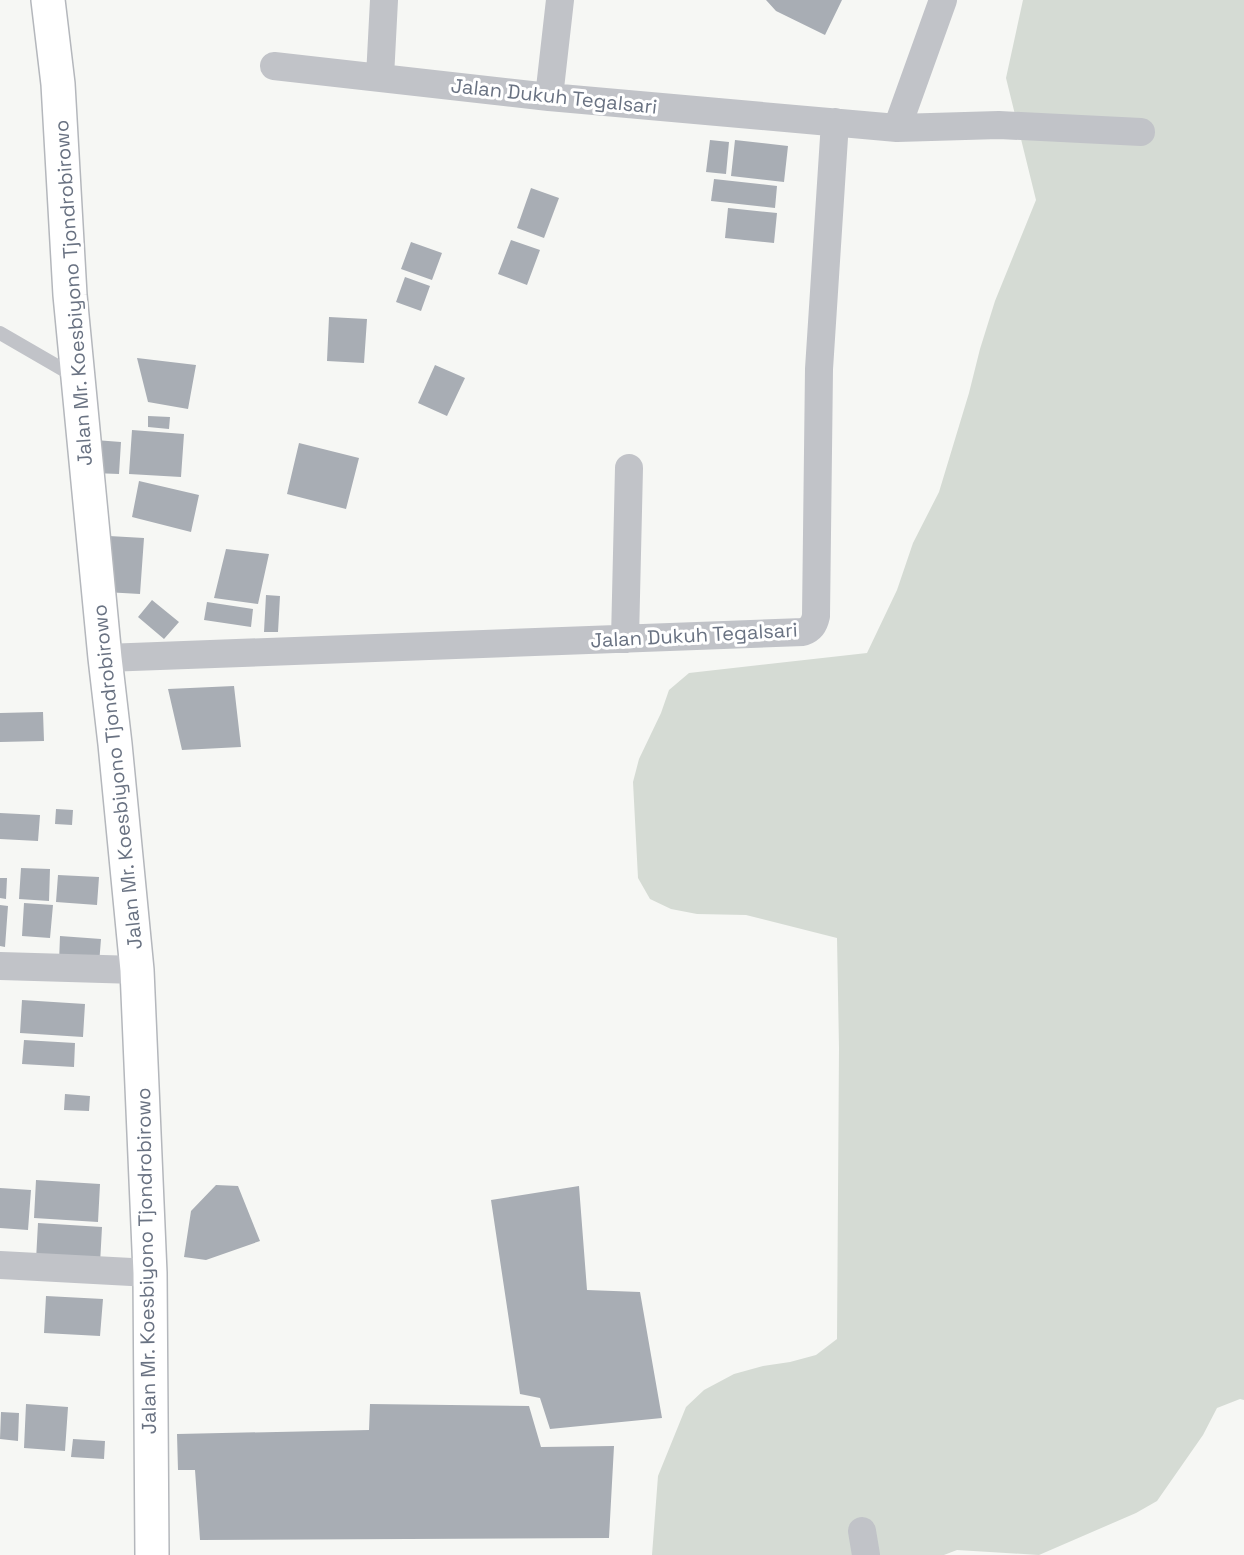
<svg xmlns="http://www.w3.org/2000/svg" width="1244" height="1555" viewBox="0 0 1244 1555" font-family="'Space Grotesk',sans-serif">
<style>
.green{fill:#d5dbd4}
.building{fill:#a8adb4}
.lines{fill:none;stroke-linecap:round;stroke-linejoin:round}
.secondary-casing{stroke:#b4b7bc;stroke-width:36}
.service{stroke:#c1c3c8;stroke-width:14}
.minor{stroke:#c1c3c8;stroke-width:28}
.secondary{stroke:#fff;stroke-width:33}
.labels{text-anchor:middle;stroke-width:6;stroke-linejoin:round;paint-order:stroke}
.street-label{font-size:20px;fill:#697282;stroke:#fff}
</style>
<rect width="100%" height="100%" fill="#f6f7f4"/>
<path class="green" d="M 1023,0 L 1244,0 L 1244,1400 L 1240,1399 L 1217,1408 L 1203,1435 L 1157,1501 L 1136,1513 L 1039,1555 L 957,1550 L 944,1555 L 652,1555 L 658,1476 L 686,1407 L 704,1390 L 734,1374 L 763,1366 L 790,1362 L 816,1355 L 837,1339 L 839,1048 L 837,938 L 746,915 L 697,914 L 671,909 L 650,899 L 638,878 L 633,782 L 639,759 L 661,713 L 669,690 L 689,673 L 867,653 L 897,590 L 913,543 L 939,492 L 969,393 L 980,349 L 995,301 L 1036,200 L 1006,78 Z"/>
<path class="building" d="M 766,0 L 842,0 L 825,35 L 776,11 Z
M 710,140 L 729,142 L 726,174 L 706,172 Z
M 735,140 L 788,146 L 784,182 L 731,176 Z
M 714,179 L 777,186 L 775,208 L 711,201 Z
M 531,188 L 559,198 L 544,238 L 517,228 Z
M 728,208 L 777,213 L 774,243 L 725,238 Z
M 511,240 L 540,250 L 527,285 L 498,274 Z
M 411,242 L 442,253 L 432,280 L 401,269 Z
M 405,277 L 430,286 L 421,311 L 396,302 Z
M 329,317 L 367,319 L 364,363 L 327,361 Z
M 137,358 L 196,365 L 188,409 L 148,402 Z
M 435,365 L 465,378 L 447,416 L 418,403 Z
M 148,416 L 170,417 L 169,429 L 148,427 Z
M 132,430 L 184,434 L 181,477 L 129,474 Z
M 95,440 L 121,442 L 119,474 L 93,473 Z
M 299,443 L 359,458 L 346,509 L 287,494 Z
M 139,481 L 199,495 L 191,532 L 132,517 Z
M 109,536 L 144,538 L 140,594 L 105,592 Z
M 226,549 L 269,554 L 258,604 L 214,598 Z
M 266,595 L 280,596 L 278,632 L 264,632 Z
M 152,600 L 179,622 L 164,639 L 138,617 Z
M 207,602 L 253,609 L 251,627 L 204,620 Z
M 234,686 L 241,747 L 182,750 L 168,689 Z
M 43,712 L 44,741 L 0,742 L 0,713 Z
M 56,809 L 73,810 L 72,825 L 55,824 Z
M 0,813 L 40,815 L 38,841 L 0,839 Z
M 21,868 L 50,869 L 49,901 L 19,899 Z
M 58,875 L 99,877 L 97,905 L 56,902 Z
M 0,878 L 7,878 L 6,899 L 0,898 Z
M 24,903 L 53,905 L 50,938 L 22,936 Z
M 0,905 L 8,906 L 5,947 L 0,946 Z
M 60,936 L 101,939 L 99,964 L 59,962 Z
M 22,1000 L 85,1004 L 83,1037 L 20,1033 Z
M 24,1040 L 75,1043 L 74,1067 L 22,1064 Z
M 65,1094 L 90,1096 L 89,1111 L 64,1110 Z
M 36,1180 L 100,1184 L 98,1222 L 34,1218 Z
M 216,1185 L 238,1186 L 260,1241 L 206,1260 L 184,1257 L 191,1211 Z
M 579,1186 L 587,1290 L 640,1292 L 662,1418 L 550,1429 L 540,1398 L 520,1394 L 491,1200 Z
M 0,1188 L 31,1190 L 28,1230 L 0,1228 Z
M 38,1223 L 102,1227 L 100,1264 L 36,1260 Z
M 46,1296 L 103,1299 L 100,1336 L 44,1333 Z
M 26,1404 L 68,1407 L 65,1451 L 24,1448 Z
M 370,1404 L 529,1406 L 541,1447 L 614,1446 L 609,1538 L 200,1540 L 195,1470 L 178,1470 L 177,1434 L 369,1430 Z
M 1,1412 L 19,1413 L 18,1441 L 0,1439 Z
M 73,1439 L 105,1441 L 104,1459 L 71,1457 Z"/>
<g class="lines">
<g class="secondary-casing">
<path id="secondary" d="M 48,0 L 58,84 L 70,295 L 105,658 L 115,744 L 137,970 L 150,1273 L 152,1555"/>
</g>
<path class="service" d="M 0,333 L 76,377"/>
<path class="minor" d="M 274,66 L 549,97 L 897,128 L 999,125 L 1141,132
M 380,77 L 384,0
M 549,97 L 560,0
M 897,128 L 943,0
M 625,639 L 629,468
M 105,658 L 803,632 C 811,629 814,625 816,616 L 819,369 L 835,122
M 0,966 L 137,970
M 0,1265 L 150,1273
M 862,1531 L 866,1555"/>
<use href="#secondary" class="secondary"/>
</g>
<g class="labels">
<g class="street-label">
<text transform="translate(554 96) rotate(6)" y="7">Jalan Dukuh Tegalsari</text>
<text transform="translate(73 293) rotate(-94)" y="7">Jalan Mr. Koesbiyono Tjondrobirowo</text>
<text transform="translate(694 635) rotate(-3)" y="7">Jalan Dukuh Tegalsari</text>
<text transform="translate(117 777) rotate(-96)" y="7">Jalan Mr. Koesbiyono Tjondrobirowo</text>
<text transform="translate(146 1261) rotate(-91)" y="7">Jalan Mr. Koesbiyono Tjondrobirowo</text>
</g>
</g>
</svg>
